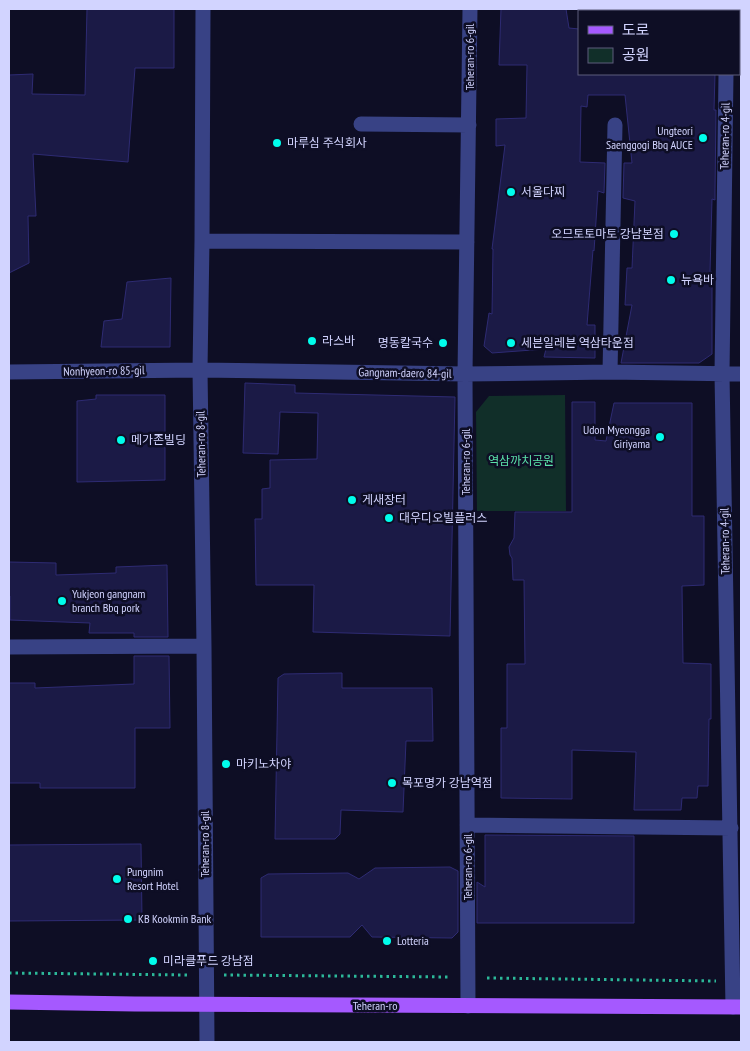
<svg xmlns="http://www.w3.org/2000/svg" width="750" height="1051" viewBox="0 0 750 1051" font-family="'PT Sans Narrow','Noto Sans KR',sans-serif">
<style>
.green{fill:#112f29}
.building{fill:#1b1a46;stroke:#2e2b73}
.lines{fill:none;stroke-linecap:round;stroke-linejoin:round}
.path{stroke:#2cb899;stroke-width:3;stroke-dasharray:2.5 4;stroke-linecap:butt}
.minor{stroke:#384285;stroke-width:15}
.major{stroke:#a559ff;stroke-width:15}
.poi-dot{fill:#00fdec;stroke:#0e0e25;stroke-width:2}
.labels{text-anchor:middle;stroke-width:5;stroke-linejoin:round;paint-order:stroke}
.street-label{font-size:12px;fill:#d2d4ff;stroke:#0e0e25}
.poi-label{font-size:12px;fill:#d2d4ff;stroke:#0e0e25;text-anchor:start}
.park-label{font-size:12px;fill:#5be2aa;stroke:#0e0e25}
</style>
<rect width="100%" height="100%" fill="#0e0e25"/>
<path class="green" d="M 565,395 L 566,511 L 477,511 L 476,412 L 489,396 Z"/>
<path class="building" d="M 87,9 L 174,9 L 174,68 L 135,68 L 128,162 L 33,154 L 36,216 L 28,216 L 29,263 L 9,273 L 9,75 L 33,74 L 32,94 L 85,95 Z
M 501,9 L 566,9 L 569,28 L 579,29 L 579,74 L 715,74 L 714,110 L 716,110 L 715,191 L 715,200 L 712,199 L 710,272 L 712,272 L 712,354 L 699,363 L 621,363 L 632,305 L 625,305 L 627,268 L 632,268 L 635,201 L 623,198 L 624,163 L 632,163 L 625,95 L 588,95 L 587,107 L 581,106 L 580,162 L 605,163 L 604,193 L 598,191 L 594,251 L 593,250 L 587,325 L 595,325 L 595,358 L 544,357 L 546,349 L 492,353 L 484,346 L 489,313 L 492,314 L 493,249 L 492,249 L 505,145 L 496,146 L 496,119 L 526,118 L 527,65 L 499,65 Z
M 171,278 L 170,347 L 101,347 L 104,321 L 122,319 L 127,282 Z
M 245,383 L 295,385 L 295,393 L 455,397 L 450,636 L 313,632 L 314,585 L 256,585 L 255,519 L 262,519 L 262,489 L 270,488 L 270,460 L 317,459 L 318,413 L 280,412 L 278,454 L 243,453 Z
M 96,395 L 165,395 L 165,480 L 77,482 L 77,401 L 96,399 Z
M 572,402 L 595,402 L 595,440 L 606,441 L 614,403 L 692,403 L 692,516 L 704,516 L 704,585 L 682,586 L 683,663 L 711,664 L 711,719 L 709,719 L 708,786 L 698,786 L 697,798 L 682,798 L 681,810 L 634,810 L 636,752 L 572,750 L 572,799 L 501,798 L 501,728 L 507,728 L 507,664 L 525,664 L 524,580 L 513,580 L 512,558 L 510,555 L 509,547 L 514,538 L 515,512 L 572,512 Z
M 9,562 L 56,563 L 56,575 L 116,573 L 116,567 L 167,565 L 168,637 L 134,637 L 134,633 L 89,633 L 90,623 L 10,620 L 10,596 L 9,596 Z
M 134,656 L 169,656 L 170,728 L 135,728 L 135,788 L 40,788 L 40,783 L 9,783 L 9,683 L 35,683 L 35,688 L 134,684 Z
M 342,673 L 342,688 L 432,688 L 433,741 L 406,741 L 403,812 L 341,810 L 340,834 L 335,839 L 275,839 L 278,678 L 284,674 Z
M 485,835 L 634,836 L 634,923 L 477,923 L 477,882 L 485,887 Z
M 141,844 L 142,920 L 9,921 L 9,845 Z
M 450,867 L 458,871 L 458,932 L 452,938 L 372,937 L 362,925 L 350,937 L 261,937 L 261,878 L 268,874 L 348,873 L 359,879 L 375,868 Z"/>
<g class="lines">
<path class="path" d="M 9,973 L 188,975
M 224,975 L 451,977
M 487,978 L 716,981"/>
<path class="minor" d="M 203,9 L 202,241 L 200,370 L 204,646 L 207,1042
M 727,11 L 727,9
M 739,16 L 741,16
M 726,74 L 722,374 L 733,1007
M 361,124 L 469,125
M 202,241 L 467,242
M 9,372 L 200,370 L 465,374 L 610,372 L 741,374
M 610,372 L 615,125
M 9,647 L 204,646
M 467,825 L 731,828
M 468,1006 L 465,374 L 470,9"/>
<path class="major" d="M 9,1002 L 135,1004 L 741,1007"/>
</g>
<g class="poi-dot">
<circle cx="703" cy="138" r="5"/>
<circle cx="277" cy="143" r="5"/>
<circle cx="511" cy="192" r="5"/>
<circle cx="674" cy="234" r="5"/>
<circle cx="671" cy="280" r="5"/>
<circle cx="312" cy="341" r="5"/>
<circle cx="443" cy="343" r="5"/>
<circle cx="511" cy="343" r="5"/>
<circle cx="660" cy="437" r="5"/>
<circle cx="121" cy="440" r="5"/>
<circle cx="352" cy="500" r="5"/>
<circle cx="389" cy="518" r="5"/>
<circle cx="62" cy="601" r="5"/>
<circle cx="226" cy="764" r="5"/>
<circle cx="392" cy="783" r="5"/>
<circle cx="117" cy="879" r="5"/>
<circle cx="128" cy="919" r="5"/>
<circle cx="387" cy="941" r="5"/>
<circle cx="153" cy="961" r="5"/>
</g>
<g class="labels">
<g class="street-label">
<text transform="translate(470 57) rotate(-90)" y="4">Teheran-ro 6-gil</text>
<text transform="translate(725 136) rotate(-89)" y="4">Teheran-ro 4-gil</text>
<text transform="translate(104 371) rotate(-1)" y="4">Nonhyeon-ro 85-gil</text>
<text transform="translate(405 373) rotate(1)" y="4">Gangnam-daero 84-gil</text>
<text transform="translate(201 444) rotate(-91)" y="4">Teheran-ro 8-gil</text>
<text transform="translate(466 462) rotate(-90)" y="4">Teheran-ro 6-gil</text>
<text transform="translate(725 541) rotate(-91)" y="4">Teheran-ro 4-gil</text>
<text transform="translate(205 844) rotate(-90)" y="4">Teheran-ro 8-gil</text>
<text transform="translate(468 867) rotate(-90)" y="4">Teheran-ro 6-gil</text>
<text x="375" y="1010">Teheran-ro</text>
</g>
<g class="poi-label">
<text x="693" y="135" text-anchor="end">Ungteori<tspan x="693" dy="14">Saenggogi Bbq AUCE</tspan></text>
<text x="287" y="147">마루심 주식회사</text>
<text x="521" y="196">서울다찌</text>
<text x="664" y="238" text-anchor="end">오므토토마토 강남본점</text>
<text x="681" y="284">뉴욕바</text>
<text x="322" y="345">라스바</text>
<text x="433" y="347" text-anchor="end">명동칼국수</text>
<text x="521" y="347">세븐일레븐 역삼타운점</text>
<text x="650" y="434" text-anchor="end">Udon Myeongga<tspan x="650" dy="14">Giriyama</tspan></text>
<text x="131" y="444">메가존빌딩</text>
<text x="362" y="504">게새장터</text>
<text x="399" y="522">대우디오빌플러스</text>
<text x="72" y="598">Yukjeon gangnam<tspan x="72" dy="14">branch Bbq pork</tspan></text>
<text x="236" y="768">마키노차야</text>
<text x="402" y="787">목포명가 강남역점</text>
<text x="127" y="876">Pungnim<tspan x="127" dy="14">Resort Hotel</tspan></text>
<text x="138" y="923">KB Kookmin Bank</text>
<text x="397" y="945">Lotteria</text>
<text x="163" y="965">미라클푸드 강남점</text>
</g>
<g class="park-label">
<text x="521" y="465">역삼까치공원</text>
</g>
</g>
<rect width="750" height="1051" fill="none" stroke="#d2d4ff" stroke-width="20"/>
<rect x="578" y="10" width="162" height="65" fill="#0e0e25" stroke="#5c5d7c"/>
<rect x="588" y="26" width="25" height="8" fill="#a559ff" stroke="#5c5d7c"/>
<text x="622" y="35" font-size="15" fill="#d2d4ff">도로</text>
<rect x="588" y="48" width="25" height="15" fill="#112f29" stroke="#5c5d7c"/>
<text x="622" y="60" font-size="15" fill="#d2d4ff">공원</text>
</svg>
